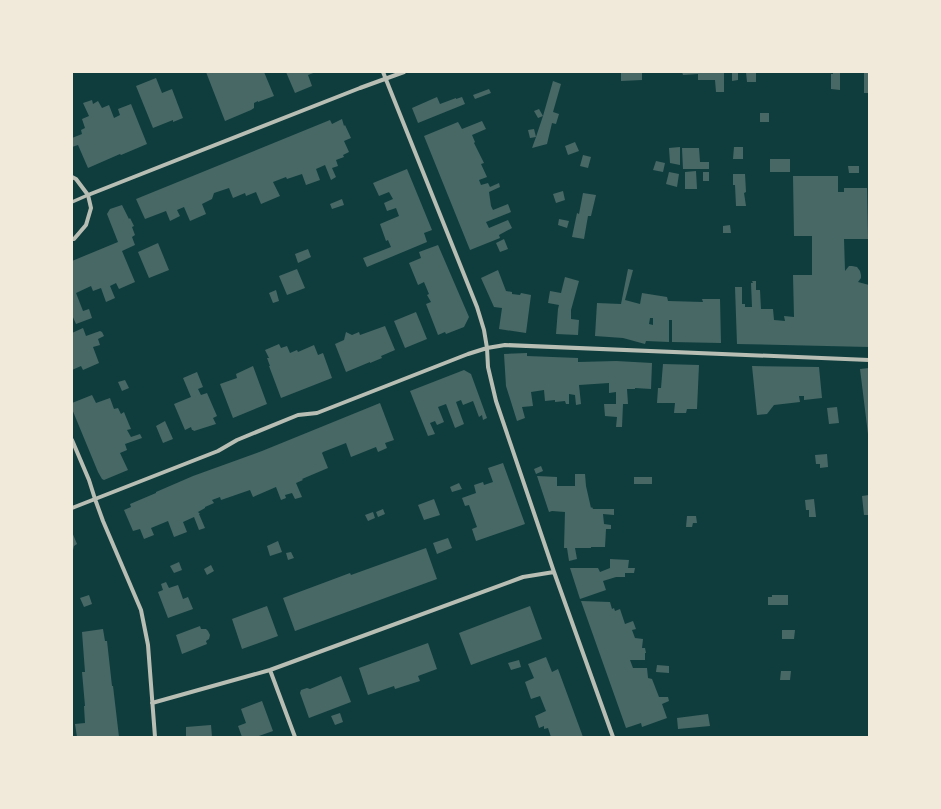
<svg xmlns="http://www.w3.org/2000/svg" width="941" height="809" viewBox="0 0 941 809" font-family="'PT Sans',sans-serif">
<style>
.building{fill:#486865;fill-rule:evenodd}
.lines{fill:none;stroke-linecap:round;stroke-linejoin:round}
.pedestrian{stroke:#b8beb3;stroke-width:3.5}
.minor{stroke:#b8beb3;stroke-width:4}
</style>
<rect width="100%" height="100%" fill="#0f3d3e"/>
<path class="building" d="M 206,72 L 264,72 L 274,96 L 258,102 L 258,101 L 254,103 L 254,108 L 251,110 L 225,121 Z
M 286,72 L 316,72 L 308,75 L 312,86 L 295,93 Z
M 621,72 L 642,72 L 642,80 L 621,81 Z
M 682,72 L 724,72 L 724,92 L 716,92 L 715,80 L 698,80 L 698,74 L 683,75 Z
M 732,72 L 738,72 L 738,80 L 732,81 Z
M 746,72 L 756,72 L 756,82 L 747,82 Z
M 833,72 L 840,72 L 840,90 L 831,89 L 831,74 L 833,74 Z
M 864,72 L 869,72 L 869,93 L 864,93 Z
M 156,78 L 162,93 L 172,89 L 183,118 L 173,122 L 173,120 L 153,128 L 136,86 Z
M 553,81 L 561,84 L 553,112 L 559,114 L 556,124 L 552,123 L 547,144 L 532,148 L 536,137 L 530,138 L 528,130 L 534,129 L 536,137 L 543,116 L 538,118 L 534,111 L 539,109 L 543,116 Z
M 489,89 L 491,93 L 475,99 L 473,95 Z
M 437,97 L 440,104 L 456,98 L 456,99 L 462,97 L 465,104 L 418,123 L 412,108 Z
M 92,100 L 93,104 L 98,101 L 102,108 L 109,105 L 114,118 L 120,115 L 118,109 L 131,104 L 147,144 L 121,155 L 120,154 L 88,168 L 78,145 L 72,147 L 72,138 L 82,134 L 81,130 L 85,128 L 82,119 L 89,116 L 83,103 Z
M 760,113 L 769,113 L 769,122 L 760,122 Z
M 342,119 L 344,126 L 345,125 L 351,138 L 344,141 L 349,152 L 343,155 L 344,157 L 336,160 L 338,166 L 332,168 L 336,177 L 331,180 L 325,165 L 316,169 L 320,180 L 306,185 L 302,174 L 287,179 L 286,177 L 273,182 L 280,196 L 261,204 L 256,192 L 246,196 L 245,193 L 233,198 L 229,188 L 214,193 L 212,199 L 202,204 L 206,214 L 190,221 L 184,207 L 177,210 L 180,216 L 170,221 L 166,211 L 145,219 L 136,199 L 330,120 L 332,124 Z
M 482,121 L 486,129 L 472,135 L 475,142 L 474,143 L 484,163 L 481,164 L 487,177 L 479,180 L 481,185 L 488,183 L 490,187 L 499,183 L 500,187 L 489,192 L 491,206 L 493,210 L 508,204 L 511,212 L 486,222 L 489,228 L 508,220 L 512,228 L 499,235 L 500,238 L 470,250 L 424,136 L 458,122 L 462,129 Z
M 575,142 L 579,151 L 568,155 L 565,146 Z
M 680,147 L 680,165 L 670,163 L 669,148 Z
M 734,147 L 743,147 L 743,159 L 733,159 Z
M 682,148 L 699,148 L 700,162 L 709,162 L 709,169 L 683,169 Z
M 583,155 L 591,157 L 588,168 L 580,166 Z
M 770,159 L 790,159 L 790,172 L 770,172 Z
M 656,161 L 665,163 L 663,172 L 653,170 Z
M 848,166 L 859,166 L 859,173 L 849,173 Z
M 407,169 L 432,230 L 424,233 L 427,242 L 367,267 L 363,258 L 391,247 L 388,240 L 386,241 L 380,224 L 399,216 L 396,208 L 387,211 L 384,203 L 393,199 L 389,192 L 379,196 L 373,183 Z
M 696,171 L 697,189 L 685,189 L 685,172 Z
M 669,172 L 679,174 L 677,187 L 666,184 Z
M 703,172 L 709,172 L 709,181 L 703,181 Z
M 733,174 L 745,174 L 746,192 L 744,193 L 746,206 L 736,206 L 735,185 L 733,185 Z
M 793,176 L 838,176 L 838,192 L 844,192 L 844,188 L 867,188 L 868,239 L 844,239 L 845,271 L 849,266 L 852,266 L 857,267 L 860,271 L 861,275 L 861,278 L 858,282 L 869,285 L 869,347 L 737,344 L 735,287 L 742,287 L 742,304 L 745,304 L 745,307 L 752,307 L 751,283 L 753,283 L 752,281 L 756,281 L 756,290 L 760,290 L 761,309 L 773,309 L 774,320 L 785,321 L 784,316 L 794,317 L 793,275 L 812,275 L 812,236 L 794,236 Z
M 563,191 L 565,200 L 556,203 L 553,194 Z
M 583,193 L 596,195 L 591,216 L 588,216 L 584,239 L 572,237 L 577,213 L 579,214 Z
M 342,199 L 344,205 L 332,209 L 330,204 Z
M 122,205 L 129,219 L 130,218 L 134,226 L 132,227 L 135,235 L 132,237 L 135,245 L 122,251 L 135,282 L 119,289 L 116,283 L 110,286 L 115,298 L 106,302 L 101,288 L 93,291 L 91,286 L 76,293 L 83,311 L 89,309 L 92,318 L 76,324 L 72,315 L 72,261 L 118,242 L 107,214 L 110,209 Z
M 559,219 L 569,221 L 567,228 L 558,225 Z
M 730,225 L 731,233 L 723,233 L 723,226 Z
M 504,239 L 508,249 L 500,252 L 496,243 Z
M 158,243 L 169,270 L 149,278 L 138,252 Z
M 438,245 L 469,317 L 464,327 L 446,334 L 445,332 L 438,335 L 426,304 L 431,302 L 427,295 L 429,294 L 424,282 L 418,285 L 409,263 L 421,258 L 419,252 Z
M 308,249 L 311,257 L 298,263 L 295,254 Z
M 297,269 L 305,288 L 287,295 L 279,276 Z
M 628,269 L 633,270 L 625,300 L 640,304 L 642,293 L 667,297 L 668,301 L 703,302 L 702,299 L 720,299 L 721,343 L 672,342 L 672,320 L 669,320 L 669,342 L 646,341 L 645,344 L 623,338 L 595,336 L 597,303 L 621,304 ZM 650,318 L 653,318 L 653,325 L 649,324 Z
M 498,270 L 506,291 L 512,292 L 512,294 L 520,295 L 521,293 L 531,295 L 526,333 L 499,329 L 502,308 L 494,307 L 481,278 Z
M 565,277 L 579,281 L 571,310 L 571,319 L 579,320 L 578,335 L 556,334 L 558,309 L 559,305 L 548,303 L 550,291 L 561,293 Z
M 276,290 L 279,301 L 273,303 L 269,293 Z
M 416,312 L 427,339 L 405,348 L 394,321 Z
M 385,326 L 395,350 L 381,356 L 382,358 L 370,363 L 370,362 L 346,372 L 335,344 L 344,340 L 346,332 L 352,335 L 359,332 L 360,335 Z
M 83,328 L 86,336 L 100,331 L 102,332 L 104,336 L 98,339 L 100,345 L 93,347 L 99,363 L 83,370 L 81,366 L 72,370 L 72,333 Z
M 279,344 L 281,348 L 287,346 L 290,353 L 297,350 L 298,352 L 314,345 L 318,355 L 323,353 L 332,378 L 281,398 L 269,366 L 270,366 L 267,358 L 269,358 L 265,350 Z
M 527,353 L 527,356 L 578,358 L 578,362 L 616,361 L 652,363 L 651,389 L 635,388 L 635,389 L 627,389 L 628,404 L 623,404 L 622,427 L 616,427 L 617,417 L 605,416 L 604,404 L 616,404 L 616,392 L 609,393 L 609,383 L 579,385 L 581,404 L 576,405 L 575,395 L 569,394 L 569,404 L 566,404 L 565,401 L 555,402 L 555,400 L 545,401 L 544,390 L 531,392 L 533,406 L 522,407 L 525,418 L 517,421 L 506,386 L 504,354 Z
M 663,364 L 699,365 L 697,409 L 687,409 L 686,413 L 674,413 L 675,403 L 657,403 L 658,388 L 661,388 Z
M 253,366 L 267,404 L 233,418 L 220,384 L 237,378 L 236,374 Z
M 752,366 L 819,367 L 822,398 L 804,400 L 804,396 L 799,396 L 800,402 L 774,405 L 767,414 L 757,415 Z
M 869,368 L 869,434 L 868,434 L 860,369 Z
M 464,370 L 471,374 L 487,418 L 483,420 L 482,415 L 479,417 L 473,401 L 463,405 L 461,400 L 456,402 L 464,424 L 455,428 L 446,404 L 438,407 L 444,422 L 437,425 L 435,421 L 430,423 L 435,434 L 428,436 L 410,391 Z
M 197,372 L 203,387 L 198,389 L 201,395 L 207,393 L 217,416 L 213,418 L 216,424 L 194,431 L 193,430 L 192,430 L 191,427 L 185,430 L 174,404 L 191,397 L 183,378 Z
M 125,380 L 129,388 L 122,391 L 118,382 Z
M 92,395 L 96,403 L 110,398 L 114,409 L 118,408 L 121,414 L 124,412 L 126,417 L 131,429 L 127,430 L 131,437 L 140,434 L 142,438 L 125,444 L 127,450 L 120,453 L 128,470 L 104,480 L 102,479 L 98,472 L 72,409 L 72,403 Z
M 380,403 L 394,440 L 385,443 L 387,448 L 378,452 L 376,447 L 351,457 L 346,443 L 323,452 L 322,453 L 328,468 L 302,479 L 303,480 L 296,483 L 302,497 L 295,499 L 292,493 L 285,495 L 286,498 L 281,500 L 276,487 L 253,497 L 250,490 L 221,500 L 220,497 L 212,500 L 214,503 L 205,507 L 205,508 L 198,512 L 200,514 L 199,514 L 205,528 L 199,530 L 194,517 L 183,522 L 187,532 L 174,537 L 168,521 L 151,528 L 154,535 L 144,539 L 140,529 L 133,531 L 124,510 L 131,507 L 130,504 L 156,493 L 156,492 L 193,476 L 262,451 Z
M 837,407 L 839,423 L 829,424 L 827,408 Z
M 165,421 L 173,439 L 163,443 L 156,426 Z
M 827,454 L 828,467 L 820,468 L 820,464 L 816,464 L 815,455 Z
M 503,463 L 525,524 L 476,541 L 472,529 L 477,527 L 469,505 L 465,506 L 462,498 L 476,493 L 474,485 L 483,482 L 484,485 L 493,482 L 488,468 Z
M 541,466 L 543,471 L 536,474 L 534,469 Z
M 575,474 L 585,474 L 586,486 L 591,508 L 592,507 L 593,509 L 614,509 L 614,515 L 603,514 L 604,524 L 611,525 L 611,529 L 606,529 L 605,547 L 591,547 L 591,548 L 575,548 L 577,559 L 569,561 L 567,548 L 564,548 L 565,512 L 552,511 L 549,512 L 537,476 L 557,477 L 557,486 L 575,486 Z
M 634,477 L 652,477 L 652,484 L 634,484 Z
M 459,483 L 462,489 L 452,492 L 450,487 Z
M 869,495 L 869,515 L 864,515 L 862,496 Z
M 434,499 L 440,515 L 424,520 L 418,505 Z
M 814,499 L 816,517 L 809,517 L 809,510 L 806,510 L 805,500 Z
M 383,509 L 385,514 L 378,517 L 376,512 Z
M 373,512 L 375,518 L 368,521 L 365,515 Z
M 687,516 L 696,516 L 697,523 L 693,523 L 692,527 L 686,527 Z
M 72,532 L 77,544 L 74,546 L 73,550 Z
M 448,538 L 452,548 L 437,554 L 433,543 Z
M 278,541 L 282,552 L 270,556 L 267,546 Z
M 426,548 L 437,579 L 295,631 L 283,598 L 350,573 L 351,575 Z
M 291,552 L 294,558 L 288,560 L 286,553 Z
M 610,559 L 629,560 L 628,568 L 635,568 L 634,573 L 625,573 L 625,577 L 616,577 L 603,581 L 606,590 L 580,599 L 570,568 L 598,568 L 600,572 L 610,568 Z
M 179,562 L 182,570 L 174,573 L 170,566 Z
M 211,565 L 214,571 L 207,575 L 204,569 Z
M 166,582 L 169,588 L 178,585 L 183,599 L 188,597 L 193,609 L 168,618 L 158,592 L 163,590 L 161,584 Z
M 89,595 L 92,604 L 84,607 L 80,598 Z
M 772,595 L 788,595 L 788,605 L 768,605 L 768,597 L 772,597 Z
M 581,601 L 610,602 L 612,609 L 614,608 L 615,611 L 620,609 L 625,624 L 633,621 L 636,629 L 632,630 L 635,638 L 643,639 L 642,648 L 645,648 L 646,653 L 645,653 L 645,660 L 630,660 L 633,668 L 647,668 L 648,678 L 652,679 L 659,697 L 668,697 L 669,701 L 662,704 L 667,718 L 642,727 L 641,723 L 626,728 Z
M 267,606 L 278,636 L 242,649 L 232,619 Z
M 530,606 L 542,639 L 471,665 L 459,633 Z
M 200,626 L 201,629 L 206,629 L 208,631 L 210,635 L 209,639 L 206,641 L 207,644 L 182,654 L 176,635 Z
M 103,629 L 105,641 L 107,641 L 112,686 L 113,686 L 119,737 L 77,737 L 75,724 L 85,723 L 84,706 L 85,706 L 82,672 L 85,672 L 82,632 Z
M 782,630 L 795,630 L 794,639 L 782,639 Z
M 428,643 L 437,669 L 418,676 L 420,681 L 395,689 L 394,686 L 368,695 L 359,668 Z
M 546,657 L 552,672 L 558,669 L 583,737 L 551,737 L 548,728 L 544,729 L 544,726 L 539,728 L 535,716 L 546,711 L 540,696 L 531,699 L 525,682 L 534,678 L 528,664 Z
M 519,660 L 521,667 L 511,670 L 508,663 Z
M 657,665 L 669,666 L 669,673 L 656,672 Z
M 781,671 L 791,671 L 790,680 L 780,680 Z
M 341,676 L 351,702 L 309,718 L 300,693 L 301,690 L 307,688 L 310,689 Z
M 262,701 L 273,731 L 256,737 L 242,737 L 238,726 L 246,723 L 241,709 Z
M 340,713 L 343,722 L 335,725 L 331,716 Z
M 708,714 L 710,726 L 678,729 L 677,718 Z
M 211,725 L 212,737 L 186,737 L 186,727 Z"/>
<g class="lines">
<path class="pedestrian" d="M 72,202 L 88,195"/>
<path class="minor" d="M 383,72 L 477,307 L 484,330 L 487,348 L 488,367 L 496,401 L 554,572 L 613,737
M 72,177 L 76,179 L 88,195 L 91,208 L 86,225 L 74,239 L 72,239
M 88,195 L 360,88 L 404,72
M 72,440 L 89,480 L 95,499 L 103,521 L 141,610 L 148,645 L 155,737
M 72,508 L 218,451 L 237,440 L 298,415 L 317,413 L 468,354 L 487,348 L 505,345 L 869,360
M 270,670 L 295,737
M 152,703 L 270,670 L 523,577 L 554,572"/>
</g>
<rect width="941" height="809" fill="none" stroke="#f1e9da" stroke-width="146"/>
</svg>
